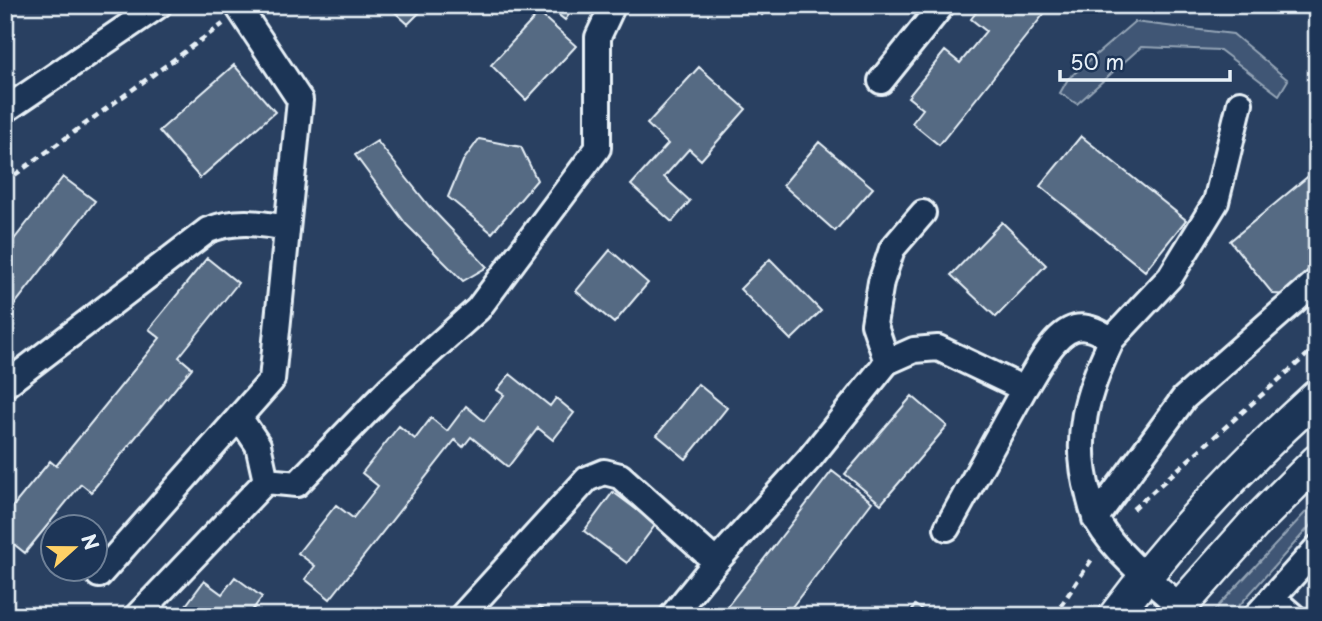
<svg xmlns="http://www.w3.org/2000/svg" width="1322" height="621" viewBox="0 0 1322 621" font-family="'Playpen Sans',sans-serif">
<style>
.green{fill:#415774;stroke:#94a4b6;stroke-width:2}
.building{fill:#556a83;stroke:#e8f1f8;stroke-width:2}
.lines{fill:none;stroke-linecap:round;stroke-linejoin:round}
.minor-casing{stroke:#e8f1f8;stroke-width:30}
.major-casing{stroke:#e8f1f8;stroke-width:37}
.path{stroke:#e8f1f8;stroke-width:4.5;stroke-dasharray:7 5;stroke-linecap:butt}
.minor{stroke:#1d3557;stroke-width:24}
.major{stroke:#1d3557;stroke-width:32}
</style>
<rect width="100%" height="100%" fill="#294061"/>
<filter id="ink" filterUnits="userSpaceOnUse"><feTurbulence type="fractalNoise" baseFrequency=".0143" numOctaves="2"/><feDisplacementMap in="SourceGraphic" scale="14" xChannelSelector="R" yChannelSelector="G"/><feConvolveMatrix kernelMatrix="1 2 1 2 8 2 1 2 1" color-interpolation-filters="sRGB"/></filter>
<g filter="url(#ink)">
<path class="green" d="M 1134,22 L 1233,34 L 1288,80 L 1279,95 L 1220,50 L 1141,47 L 1077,104 L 1060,93 L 1068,79 Z
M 1317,500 L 1317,518 L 1230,616 L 1209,616 Z"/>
<path class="building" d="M 387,5 L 427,5 L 408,24 Z
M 546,5 L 576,5 L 565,20 Z
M 752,5 L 772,5 L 762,15 Z
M 982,5 L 1051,5 L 939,145 L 912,123 L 923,109 L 908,97 L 945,51 L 960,63 L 986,31 L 971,19 Z
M 539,13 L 576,46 L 526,100 L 491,65 Z
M 234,65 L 275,112 L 200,178 L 159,131 Z
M 699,67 L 746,109 L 701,160 L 689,149 L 664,177 L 690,201 L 672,222 L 631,185 L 668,144 L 647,124 Z
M 1081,136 L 1186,220 L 1145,271 L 1040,186 Z
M 479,139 L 521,147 L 537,180 L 492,233 L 448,197 L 463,161 Z
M 377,141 L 429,206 L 487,267 L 463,281 L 406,224 L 355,155 Z
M 819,142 L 873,188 L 835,231 L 783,185 Z
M 1317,169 L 1317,274 L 1291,295 L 1273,294 L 1230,241 Z
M 63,177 L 95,201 L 5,317 L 5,251 Z
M 1002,222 L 1046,265 L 996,317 L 951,275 Z
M 610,250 L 648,283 L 614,323 L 576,291 Z
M 207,258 L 238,283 L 179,357 L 192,368 L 91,492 L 81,484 L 25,553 L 5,537 L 5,516 L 50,461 L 56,466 L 160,338 L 149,329 Z
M 770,259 L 821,311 L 791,340 L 740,289 Z
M 510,374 L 550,406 L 556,398 L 574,413 L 553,440 L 538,428 L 508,467 L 471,437 L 463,447 L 455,440 L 330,599 L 305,579 L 315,566 L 298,553 L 336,505 L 353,518 L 378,486 L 362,473 L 399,426 L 415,439 L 431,418 L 447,431 L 466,406 L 484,421 L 504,395 L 497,390 Z
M 698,384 L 727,408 L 686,459 L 657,435 Z
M 912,396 L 947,426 L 881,504 L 845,474 Z
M 832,471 L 872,502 L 785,616 L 736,616 L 726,608 Z
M 613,492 L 656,524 L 627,563 L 584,531 Z
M 235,577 L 262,597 L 248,616 L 178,616 L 204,581 L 222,594 Z
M 915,605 L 931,616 L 909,616 Z
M 539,607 L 552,616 L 534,616 Z"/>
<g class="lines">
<g class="minor-casing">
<path id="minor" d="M 881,81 L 942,5
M 5,110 L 159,5
M 1112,339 L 1170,277 L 1216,202 L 1240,103
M 887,362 L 874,324 L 881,282 L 892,249 L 923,213
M 5,385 L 208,230 C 237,219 258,223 287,228
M 1024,389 C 1037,370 1058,321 1087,328 C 1096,329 1105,336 1112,339 C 1087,392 1072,437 1089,496 C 1091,504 1093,514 1097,521 C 1117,555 1150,581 1180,606
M 266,481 L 297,484 L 389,389 L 478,309 L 598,148 L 598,37 L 613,5
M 1095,519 L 1184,398 L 1317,281
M 99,575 L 272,380 L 300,100 L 237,5
M 1272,598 L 1293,616
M 137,616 L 266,481 L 258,445 L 239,417
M 462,616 L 587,479 L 604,472 L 620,476 L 716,562
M 672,616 L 716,562 L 810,458 L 887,362 L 914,350 L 938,348 L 1024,389 L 947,528
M 1256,616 L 1317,548"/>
</g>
<g class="major-casing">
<path id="major" d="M 1115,616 C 1174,537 1244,462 1317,396
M 1172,616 L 1253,525 L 1317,461"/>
</g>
<path class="path" d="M 5,182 L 223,24
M 1133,509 L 1317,346
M 1054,616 L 1094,556"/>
<use href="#minor" class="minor"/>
<use href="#major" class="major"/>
</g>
</g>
<rect width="1322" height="621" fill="none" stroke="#1d3557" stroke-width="28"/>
<rect x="14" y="14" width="1294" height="593" fill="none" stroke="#e8f1f8" stroke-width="2.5" filter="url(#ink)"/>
<g transform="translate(74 548) rotate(69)"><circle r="33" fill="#1d3557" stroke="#6e8097" stroke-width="2"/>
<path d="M0-5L12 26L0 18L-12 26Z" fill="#ffd166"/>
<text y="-10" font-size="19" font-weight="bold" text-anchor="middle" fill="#e8f1f8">N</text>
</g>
<path d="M1060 70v10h170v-10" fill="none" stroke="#e8f1f8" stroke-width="3.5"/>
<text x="1070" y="70" font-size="21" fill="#e8f1f8" stroke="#1d3557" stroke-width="5" paint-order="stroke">50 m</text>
</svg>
